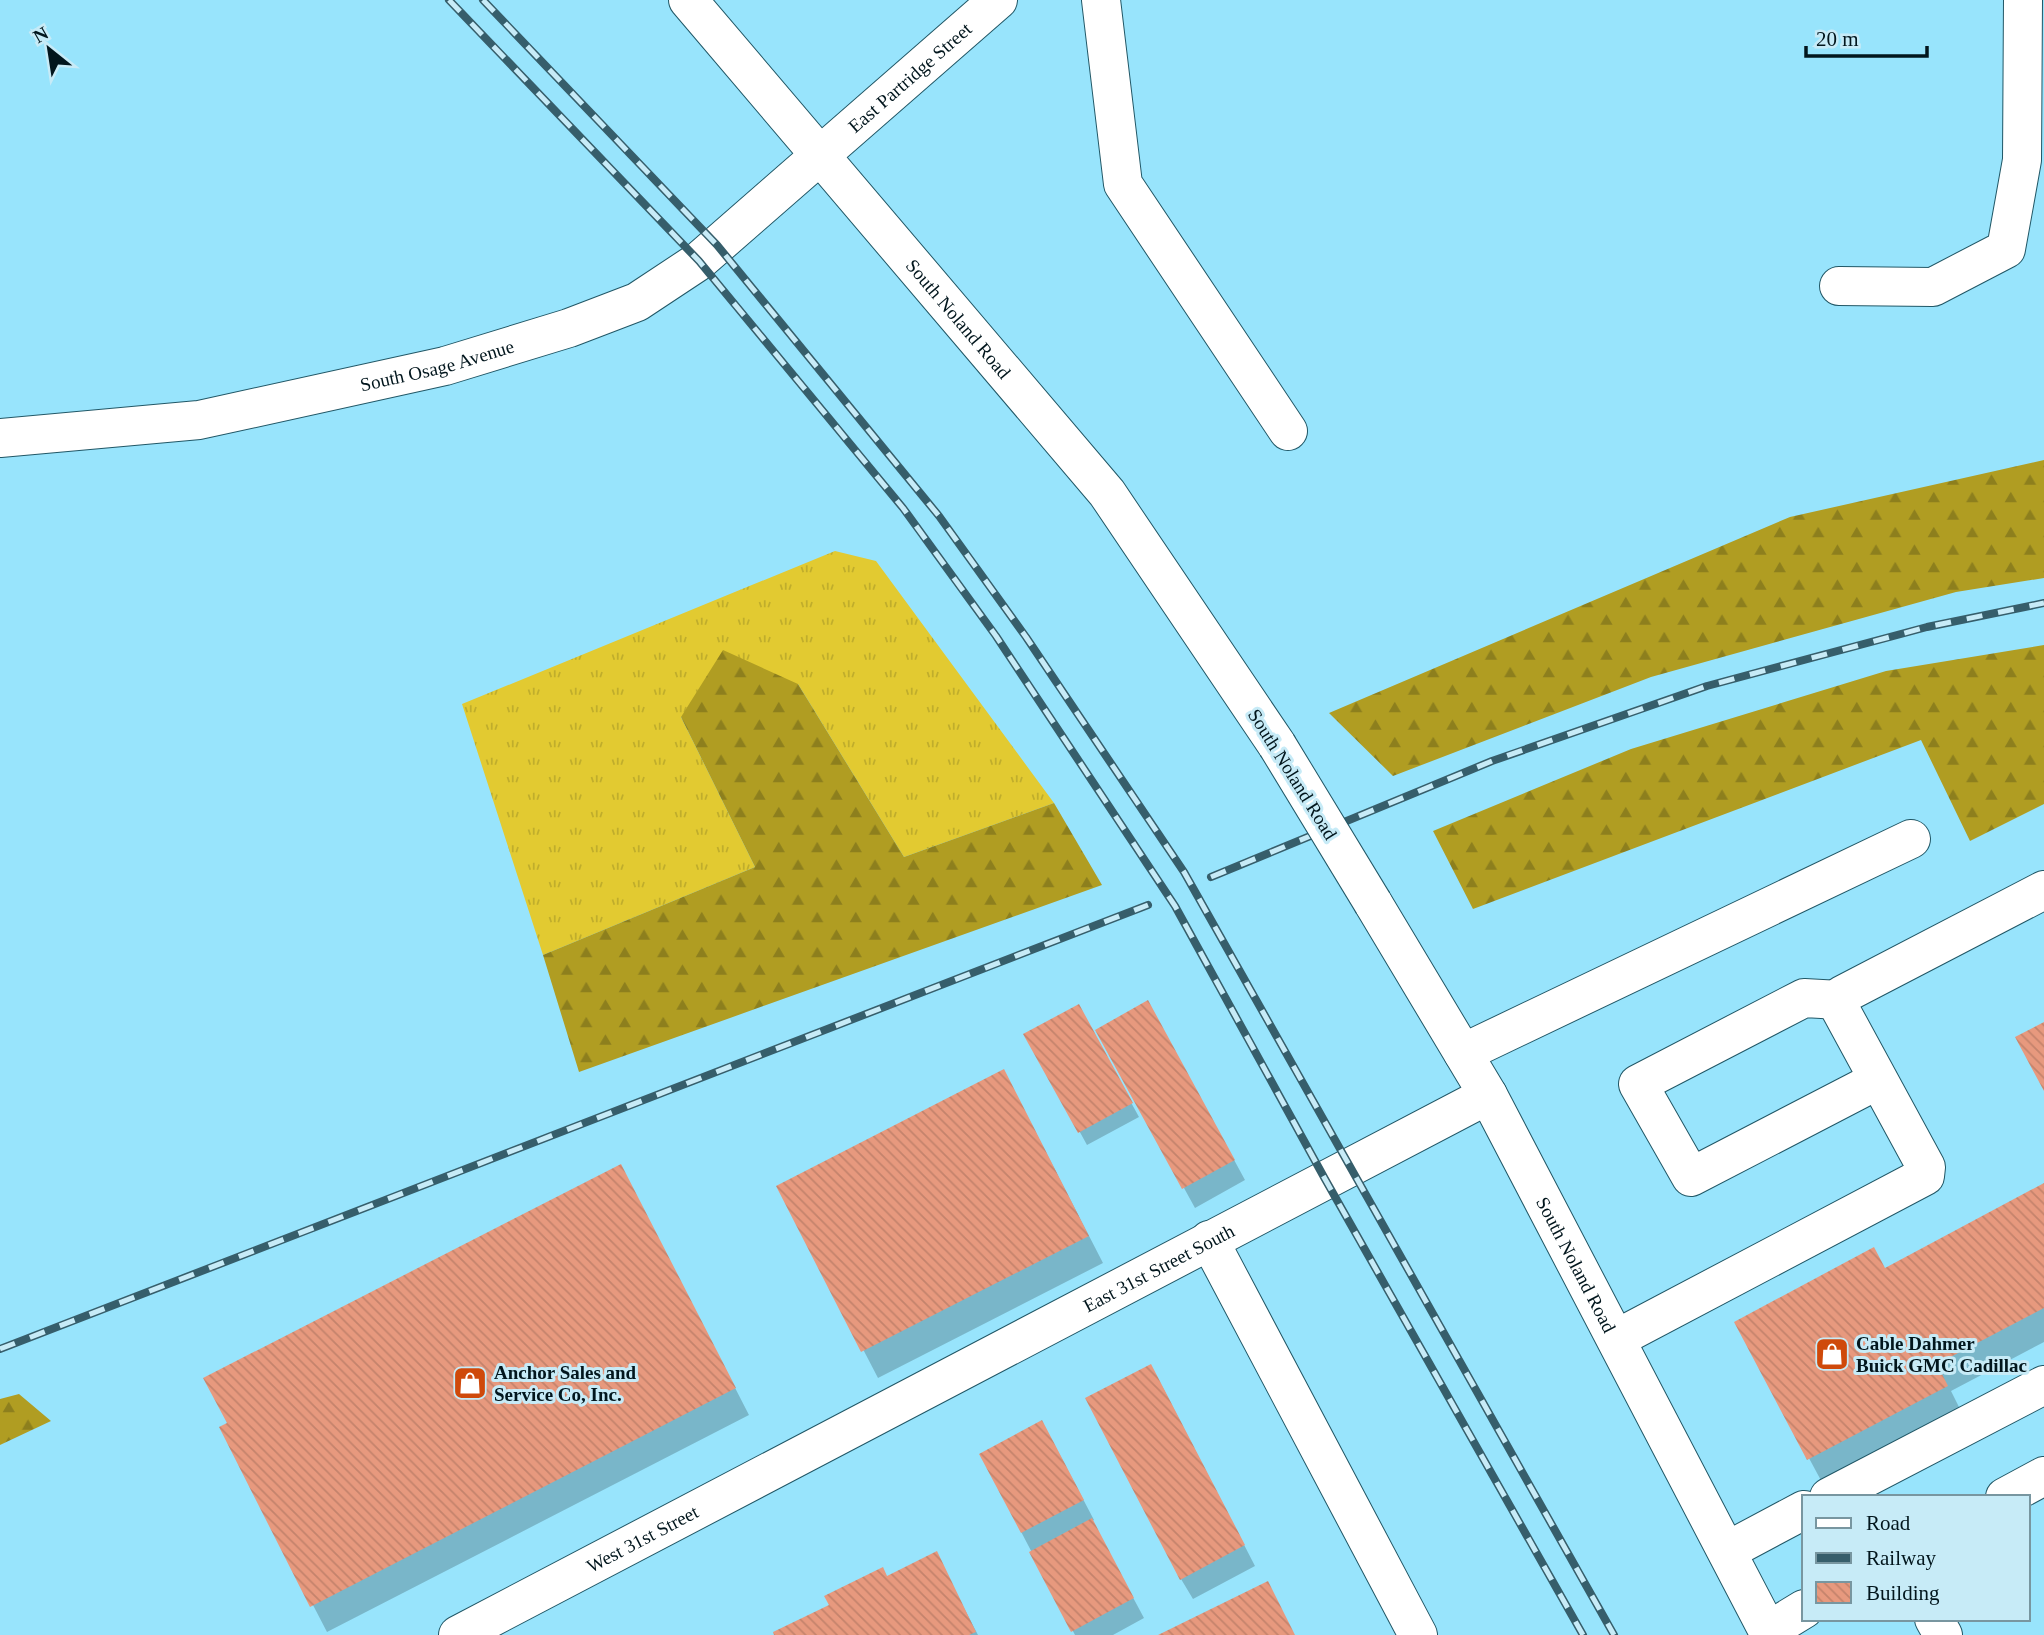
<svg xmlns="http://www.w3.org/2000/svg" width="2044" height="1635" viewBox="0 0 2044 1635" font-family="Georgia,serif">
<style>
.grass{fill:url(#grass-tufts)}
.forest{fill:url(#forest-firs)}
.shadow{fill:#0003}
.building{fill:url(#building-back-hatch)}
.lines{fill:none;stroke-linecap:round;stroke-linejoin:round}
.minor-casing{stroke:#215766;stroke-width:40}
.major-casing{stroke:#215766;stroke-width:40}
.minor{stroke:#fff;stroke-width:38}
.major{stroke:#fff;stroke-width:38}
.rail-casing{stroke:#365e6b;stroke-width:8}
.rail{stroke:#c7ebf7;stroke-width:5;stroke-dasharray:16;stroke-linecap:butt}
.major-bridge-casing{stroke:#215766;stroke-width:40;stroke-linecap:butt}
.major-bridge{stroke:#fff;stroke-width:38}
.labels{text-anchor:middle;stroke-width:6;stroke-linejoin:round;paint-order:stroke}
.street-label{font-size:19px;fill:#02161d;stroke:#c7ebf7}
.poi-label{font-size:19px;font-weight:bold;fill:#02161d;stroke:#c7ebf7;text-anchor:start}
</style>
<defs>
<pattern id="grass-tufts" width="24" height="20" patternUnits="userSpaceOnUse" patternTransform="scale(1.75)"><rect width="24" height="20" fill="#e2ca31"/><path d="M3 7l-1-3M5 7V3M7 7l1-3M15 17l-1-3M17 17v-4M19 17l1-3" fill="none" stroke="#c0ad2b"/></pattern>
<pattern id="forest-firs" width="22" height="20" patternUnits="userSpaceOnUse" patternTransform="scale(1.75)"><rect width="22" height="20" fill="#b09d22"/><path d="M5 1l3.5 6h-7zM16 11l3.5 6h-7z" fill="#8d7f1d"/></pattern>
<pattern id="building-back-hatch" width="6" height="6" patternUnits="userSpaceOnUse" patternTransform="scale(1.75)"><rect width="6" height="6" fill="#e7997e"/><path d="M-1 5l2 2M0 0l6 6M5-1l2 2" fill="none" stroke="#c4836c"/></pattern>
</defs>
<rect width="100%" height="100%" fill="#98e4fc"/>
<path class="grass" d="M 835,551 L 876,561 L 1054,803 L 904,857 L 798,684 L 681,717 L 755,867 L 543,955 L 462,704 Z"/>
<path class="forest" d="M 2044,460 L 2044,578 L 1956,592 L 1651,677 L 1393,776 L 1329,713 L 1790,517 Z
M 2044,645 L 2044,804 L 1970,841 L 1921,740 L 1473,909 L 1433,831 L 1631,749 L 1886,671 Z
M 723,650 L 798,684 L 904,857 L 1054,803 L 1102,885 L 579,1072 L 543,955 L 755,867 L 681,717 Z
M 19,1394 L 51,1421 L 0,1445 L 0,1399 Z"/>
<path class="shadow" d="M 1078,1006 L 1139,1117 L 1087,1145 L 1026,1034 Z
M 1159,1022 L 1245,1180 L 1195,1208 L 1184,1188 Z
M 1018,1098 L 1103,1263 L 878,1378 L 778,1186 Z
M 2044,1185 L 2044,1342 L 1951,1391 L 1962,1413 L 1824,1486 L 1736,1323 L 1885,1270 Z
M 635,1193 L 749,1415 L 327,1632 L 221,1428 Z
M 1162,1386 L 1255,1566 L 1193,1599 L 1181,1579 Z
M 1053,1442 L 1094,1520 L 1092,1521 L 1144,1618 L 1113,1635 L 1075,1635 L 981,1455 Z
M 936,1554 L 978,1635 L 776,1635 L 887,1578 Z"/>
<path class="building" d="M 1148,1000 L 1235,1160 L 1182,1189 L 1095,1030 Z
M 1079,1004 L 1133,1103 L 1078,1133 L 1023,1034 Z
M 2044,1022 L 2044,1091 L 2015,1037 Z
M 1004,1069 L 1089,1236 L 861,1352 L 776,1186 Z
M 621,1164 L 736,1388 L 310,1607 L 219,1427 L 227,1423 L 203,1378 Z
M 2044,1183 L 2044,1308 L 1937,1364 L 1948,1386 L 1807,1460 L 1734,1322 L 1874,1247 L 1885,1268 Z
M 1151,1364 L 1245,1545 L 1180,1580 L 1085,1398 Z
M 1042,1420 L 1084,1500 L 1021,1533 L 979,1454 Z
M 1092,1518 L 1134,1598 L 1071,1632 L 1029,1552 Z
M 937,1551 L 976,1632 L 969,1635 L 774,1635 L 773,1632 L 829,1605 L 824,1596 L 883,1567 L 887,1576 Z
M 1268,1581 L 1295,1635 L 1158,1635 Z"/>
<g class="lines">
<g class="minor-casing">
<g id="minor">
<path d="M 1101,0 L 1123,184 L 1288,431"/>
<path d="M 1839,286 L 1933,287 L 2006,249 L 2022,160 L 2023,0"/>
<path id="s1" d="M 0,438 L 199,420 L 445,366 L 569,328 L 637,302 L 699,261 L 998,0"/>
<path d="M 1840,1000 L 1804,998 L 1638,1084 L 1691,1177 L 1878,1080"/>
<path d="M 1463,1053 L 1911,839"/>
<path d="M 1209,1240 L 1418,1635"/>
<path d="M 1616,1339 L 1925,1176 L 1926,1167 L 1839,1007 L 1842,995 L 2044,890"/>
<path d="M 1829,1497 L 2044,1385"/>
<path d="M 2005,1497 L 2044,1476"/>
<path d="M 1727,1551 L 1804,1510"/>
<path d="M 1934,1619 L 1943,1635"/>
<path d="M 1768,1631 L 1804,1609"/>
<path id="s2" d="M 458,1635 L 1488,1095"/>
</g>
</g>
<g class="major-casing">
<g id="major">
<path id="s3" d="M 688,0 L 1107,493 L 1277,745"/>
<path id="s4" d="M 1373,903 L 1488,1095 L 1770,1635"/>
</g>
</g>
<use href="#minor" class="minor"/>
<use href="#major" class="major"/>
<g class="rail-casing">
<path id="rail" d="M 449,0 L 699,261 L 903,508 L 996,636 L 1175,906 L 1325,1179 L 1583,1635
M 483,0 L 717,245 L 939,516 L 1026,637 L 1184,872 L 1614,1635
M 1211,877 L 1492,761 L 1707,686 L 1927,627 L 2044,603
M 0,1349 L 1148,905"/>
</g>
<use href="#rail" class="rail"/>
<g class="major-bridge-casing">
<path id="major-bridge" d="M 1277,745 L 1373,903"/>
</g>
<use href="#major-bridge" class="major-bridge"/>
</g>
<defs>
<g id="shop-square" transform="scale(1.75)"><rect x="-9" y="-9" width="18" height="18" rx="4" fill="#cf490a" stroke="#c7ebf7"/><path d="M-5-2.5h2.3a2.7 3.5 0 0 1 5.4 0H5L5.5 6h-11ZM-1.5-2.5h3a1.5 2.3 0 0 0-3 0Z" fill="#fff"/></g>
</defs>
<g fill-rule="evenodd">
<use href="#shop-square" x="1832" y="1354"/>
<use href="#shop-square" x="470" y="1383"/>
</g>
<g class="labels">
<g class="street-label">
<text dy="7" stroke="none"><textPath href="#s1" startOffset="1008">East Partridge Street</textPath></text>
<text dy="7" stroke="none"><textPath href="#s3" startOffset="418">South Noland Road</textPath></text>
<text dy="7" stroke="none"><textPath href="#s1" startOffset="444">South Osage Avenue</textPath></text>
<text transform="translate(1293 774) rotate(58)" y="7">South Noland Road</text>
<text dy="7" stroke="none"><textPath href="#s4" startOffset="415">South Noland Road</textPath></text>
<text dy="7" stroke="none"><textPath href="#s2" startOffset="791">East 31st Street South</textPath></text>
<text dy="7" stroke="none"><textPath href="#s2" startOffset="208">West 31st Street</textPath></text>
</g>
<g class="poi-label">
<text x="1856" y="1350">Cable Dahmer<tspan x="1856" dy="22">Buick GMC Cadillac</tspan></text>
<text x="494" y="1379">Anchor Sales and<tspan x="494" dy="22">Service Co, Inc.</tspan></text>
</g>
</g>
<rect x="1802" y="1495" width="228" height="126" fill="#c7ebf7" stroke="#7896a0" stroke-width="2"/>
<rect x="1816" y="1518" width="35" height="10" fill="#ffffff" stroke="#7896a0" stroke-width="2"/>
<text x="1866" y="1530" font-size="21" fill="#02161d">Road</text>
<rect x="1816" y="1553" width="35" height="10" fill="#365e6b" stroke="#7896a0" stroke-width="2"/>
<text x="1866" y="1565" font-size="21" fill="#02161d">Railway</text>
<rect x="1816" y="1582" width="35" height="21" fill="url(#building-back-hatch)" stroke="#7896a0" stroke-width="2"/>
<text x="1866" y="1600" font-size="21" fill="#02161d">Building</text>
<g transform="translate(49 49) rotate(330)" stroke="#c7ebf7" stroke-width="5" paint-order="stroke">
<path d="M0-5L12 26L0 18L-12 26Z" fill="#02161d"/>
<text y="-10" font-size="19" font-weight="bold" text-anchor="middle" fill="#02161d">N</text>
</g>
<path d="M1806 46v10h121v-10" fill="none" stroke="#02161d" stroke-width="3.5"/>
<text x="1816" y="46" font-size="21" fill="#02161d" stroke="#c7ebf7" stroke-width="5" paint-order="stroke">20 m</text>
</svg>
